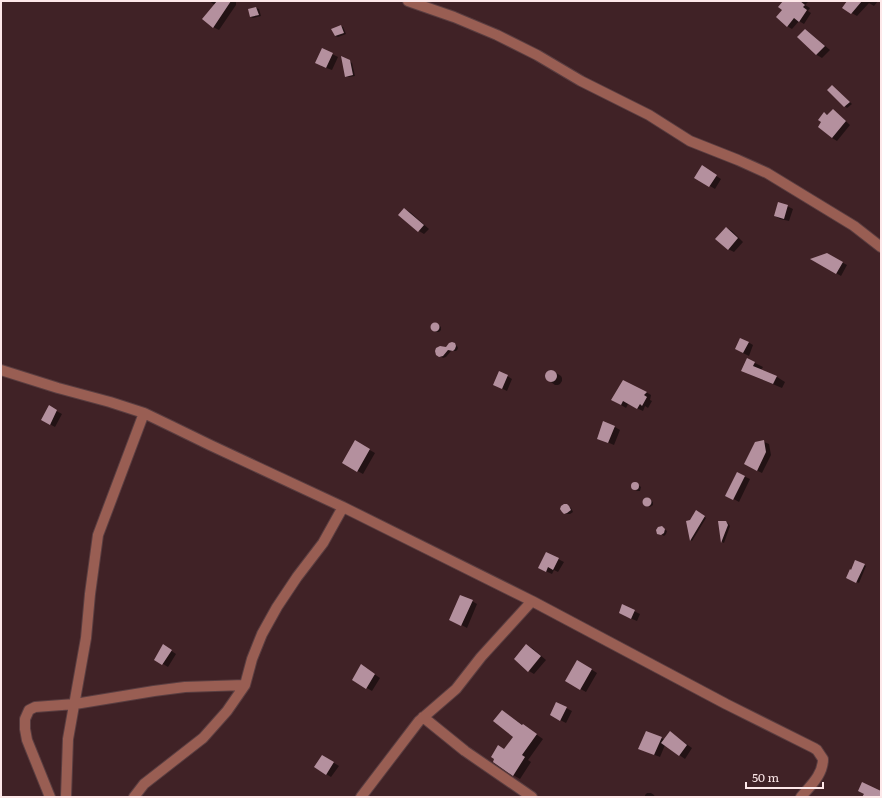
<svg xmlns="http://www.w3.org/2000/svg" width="882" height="798" viewBox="0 0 882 798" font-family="Literata,serif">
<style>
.shadow{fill:#0007}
.building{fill:#b4909e}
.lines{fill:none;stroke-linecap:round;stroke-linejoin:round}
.street-casing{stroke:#5a3e41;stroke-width:12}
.street{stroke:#995e53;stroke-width:10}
</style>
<rect width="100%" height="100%" fill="#402226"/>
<path class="shadow" d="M 209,1 L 234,1 L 236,2 L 236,5 L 219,30 L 213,27 L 215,5 Z
M 784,1 L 809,1 L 805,5 L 810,8 L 808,11 L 811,13 L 804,24 L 799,21 L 792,29 L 787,26 L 783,10 Z
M 848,1 L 878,1 L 874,6 L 869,3 L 857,16 L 843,8 Z
M 256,8 L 259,9 L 261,16 L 253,18 L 251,17 Z
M 341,26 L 343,27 L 346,34 L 338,37 L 335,36 Z
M 806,30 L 811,34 L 830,50 L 822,58 L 817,55 L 799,37 Z
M 322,49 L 338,57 L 332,70 L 321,66 Z
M 349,61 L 352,63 L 355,76 L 349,77 L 346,76 Z
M 834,88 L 852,104 L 847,108 L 828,90 Z
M 833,111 L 838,114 L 850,125 L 837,141 L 832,138 L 824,113 L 828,115 Z
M 702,167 L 721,179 L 715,189 L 695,177 Z
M 787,206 L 793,209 L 789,221 L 780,219 L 775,216 Z
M 404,209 L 410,212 L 429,229 L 424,234 L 419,231 L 400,215 Z
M 727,228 L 732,231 L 743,242 L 734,252 L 728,249 Z
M 827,254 L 847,265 L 841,276 L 812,259 Z
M 436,323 L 441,327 L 441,330 L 439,332 L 436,332 L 431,328 L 431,326 L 433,324 Z
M 748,342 L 753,345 L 749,356 L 741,352 Z
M 452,343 L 457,346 L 458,348 L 457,350 L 456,351 L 451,351 L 446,357 L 443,358 L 437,354 L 447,348 Z
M 755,363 L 763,367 L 761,370 L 777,377 L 785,382 L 782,388 L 751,375 L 743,370 Z
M 550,370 L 553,371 L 561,376 L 562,378 L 562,381 L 560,384 L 558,385 L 555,385 L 547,379 L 545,377 L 546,374 L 547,372 Z
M 507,376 L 512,379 L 507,391 L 495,385 Z
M 646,392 L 651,395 L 650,400 L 652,401 L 648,408 L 645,406 L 643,411 L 628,404 L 626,408 L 613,400 Z
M 49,407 L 62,414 L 55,427 L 42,420 Z
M 615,427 L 620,430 L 614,445 L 598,438 Z
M 356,442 L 375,453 L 363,474 L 343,463 Z
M 764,442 L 769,444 L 771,455 L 762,473 L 750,467 Z
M 737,473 L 750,479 L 739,502 L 732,498 Z
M 634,483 L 638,485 L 641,487 L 640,491 L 637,491 L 632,487 L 632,486 Z
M 645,499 L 648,499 L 653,502 L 653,505 L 650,507 L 646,505 L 644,502 Z
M 566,505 L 571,508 L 573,512 L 570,514 L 567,514 L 562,512 Z
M 696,511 L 706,518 L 692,541 L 690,540 L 690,521 Z
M 719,522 L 725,522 L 728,523 L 730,526 L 724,543 L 722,542 Z
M 664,529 L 667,531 L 666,534 L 664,536 L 661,534 Z
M 558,559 L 564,562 L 558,572 L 554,570 L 552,574 L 539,568 Z
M 856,561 L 866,566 L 859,583 L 850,579 Z
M 472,601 L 477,604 L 467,628 L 456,622 Z
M 623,606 L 640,614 L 637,621 L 625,616 Z
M 526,645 L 532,648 L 546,660 L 534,674 L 529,671 L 515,658 Z
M 164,646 L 176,654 L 168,667 L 155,659 Z
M 578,661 L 597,673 L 586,692 L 566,681 Z
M 367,669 L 380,678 L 372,691 L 353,680 Z
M 566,708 L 572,711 L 566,723 L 556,718 Z
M 502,711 L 543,739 L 528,760 L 531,762 L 520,779 L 513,775 L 505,750 L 514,737 Z
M 675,736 L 692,748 L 685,759 L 665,745 L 660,757 L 645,751 L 661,738 L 665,740 Z
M 328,759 L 339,766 L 331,777 L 326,774 Z
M 647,793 L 651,793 L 654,795 L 655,797 L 645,797 L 645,795 Z"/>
<path class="building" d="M 217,1 L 231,1 L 213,28 L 202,19 Z
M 783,1 L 800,1 L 805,5 L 803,7 L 807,10 L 799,22 L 794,18 L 787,27 L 776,17 L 782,10 L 778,7 Z
M 847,1 L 862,1 L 851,14 L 842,8 Z
M 256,7 L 259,15 L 250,17 L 248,9 Z
M 341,25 L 344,33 L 335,36 L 331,29 Z
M 805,29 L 825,46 L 816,55 L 797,37 Z
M 322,48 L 333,53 L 326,68 L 315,63 Z
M 341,56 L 350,60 L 353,75 L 345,77 Z
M 832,85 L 850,102 L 844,107 L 827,90 Z
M 833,109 L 846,121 L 832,138 L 818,127 L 821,122 L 818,120 L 824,112 L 827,115 Z
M 702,165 L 717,175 L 709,187 L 694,178 Z
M 778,202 L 788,205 L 784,219 L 774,216 Z
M 404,208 L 424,225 L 418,232 L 398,215 Z
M 726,227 L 738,238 L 728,250 L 715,239 Z
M 827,253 L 843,262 L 836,274 L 810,259 Z
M430.5 327a4.5 4.5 0 1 1 9 0a4.5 4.5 0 1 1-9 0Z
M 740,338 L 749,342 L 743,353 L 735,349 Z
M 452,342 L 455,343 L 456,346 L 455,349 L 453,351 L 448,350 L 443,356 L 439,357 L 436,355 L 435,351 L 436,348 L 440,346 L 446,347 L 449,343 Z
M 747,358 L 755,362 L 753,366 L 777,376 L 773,384 L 741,371 Z
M545 376a6 6 0 1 1 12 0a6 6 0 1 1-12 0Z
M 499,371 L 508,375 L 502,389 L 493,385 Z
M 623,380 L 647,392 L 644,395 L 647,397 L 642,406 L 640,404 L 637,409 L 623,401 L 621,405 L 611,400 Z
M 49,405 L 57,410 L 50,425 L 41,420 Z
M 603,421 L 615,426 L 608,443 L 597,439 Z
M 355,440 L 370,449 L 357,472 L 342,463 Z
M 764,440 L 766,452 L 757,471 L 744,464 L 755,442 Z
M 737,472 L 745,476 L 733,500 L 725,496 Z
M631 486a4 4 0 1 1 8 0a4 4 0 1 1-8 0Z
M642.5 502a4.5 4.5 0 1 1 9 0a4.5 4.5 0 1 1-9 0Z
M 564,504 L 567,504 L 569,506 L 571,510 L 567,513 L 564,514 L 562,512 L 560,509 L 561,506 Z
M 696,510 L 705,516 L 690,541 L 686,521 L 690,520 Z
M 718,521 L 726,521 L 728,525 L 721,543 Z
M 662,526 L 665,529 L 664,533 L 661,535 L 657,534 L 656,530 L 658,527 Z
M 546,552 L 559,558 L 553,570 L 548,567 L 546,572 L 538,568 Z
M 855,560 L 865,564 L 856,583 L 846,578 L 850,569 L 851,570 Z
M 460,595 L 473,600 L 461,626 L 449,620 Z
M 622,604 L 635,610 L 631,619 L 619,613 Z
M 163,644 L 172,650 L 162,665 L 154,660 Z
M 526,644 L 541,656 L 528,672 L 514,659 Z
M 577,660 L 592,669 L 580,690 L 565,681 Z
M 361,664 L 375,674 L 366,689 L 352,680 Z
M 556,702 L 567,707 L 560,721 L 550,715 Z
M 502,710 L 522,725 L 523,724 L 537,734 L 522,755 L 525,757 L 513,776 L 493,762 L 494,759 L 491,757 L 498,745 L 504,749 L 513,737 L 493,721 Z
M 646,731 L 662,737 L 654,755 L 638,749 Z
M 670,731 L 687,745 L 679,756 L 661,743 Z
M 322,755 L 334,762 L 326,775 L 314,767 Z
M 862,782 L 881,791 L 881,797 L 862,797 L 864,794 L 858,791 Z"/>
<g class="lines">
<g class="street-casing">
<path id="street" d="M 408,1 L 454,17 L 497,35 L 537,55 L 581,81 L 649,115 L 690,141 L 738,160 L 767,173 L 854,226 L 881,247
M 1,370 L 58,388 L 110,402 L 144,413 L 171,426 L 210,445 L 343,507 L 532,601 L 726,704 L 814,748 L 817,750 L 823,759 C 823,775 810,786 801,797
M 423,717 L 465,751 L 532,797
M 50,797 L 27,740 L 25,729 L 25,719 L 29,710 L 35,707 L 75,704 L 154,691 L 185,687 L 245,685
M 66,797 L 68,739 L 86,638 L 90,594 L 98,535 L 144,413
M 134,797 L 144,784 L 203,738 L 227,711 L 245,685 L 252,659 L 262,634 L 277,607 L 297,577 L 323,543 L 343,507
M 361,797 L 419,721 L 456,689 L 481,657 L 532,601"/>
</g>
<use href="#street" class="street"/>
</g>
<rect width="882" height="798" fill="none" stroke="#fde8e9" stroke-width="4"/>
<path d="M746 782v6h77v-6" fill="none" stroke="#fde8e9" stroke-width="2"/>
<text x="752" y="782" font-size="12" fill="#fde8e9" stroke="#402226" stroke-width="3" paint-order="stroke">50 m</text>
</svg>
